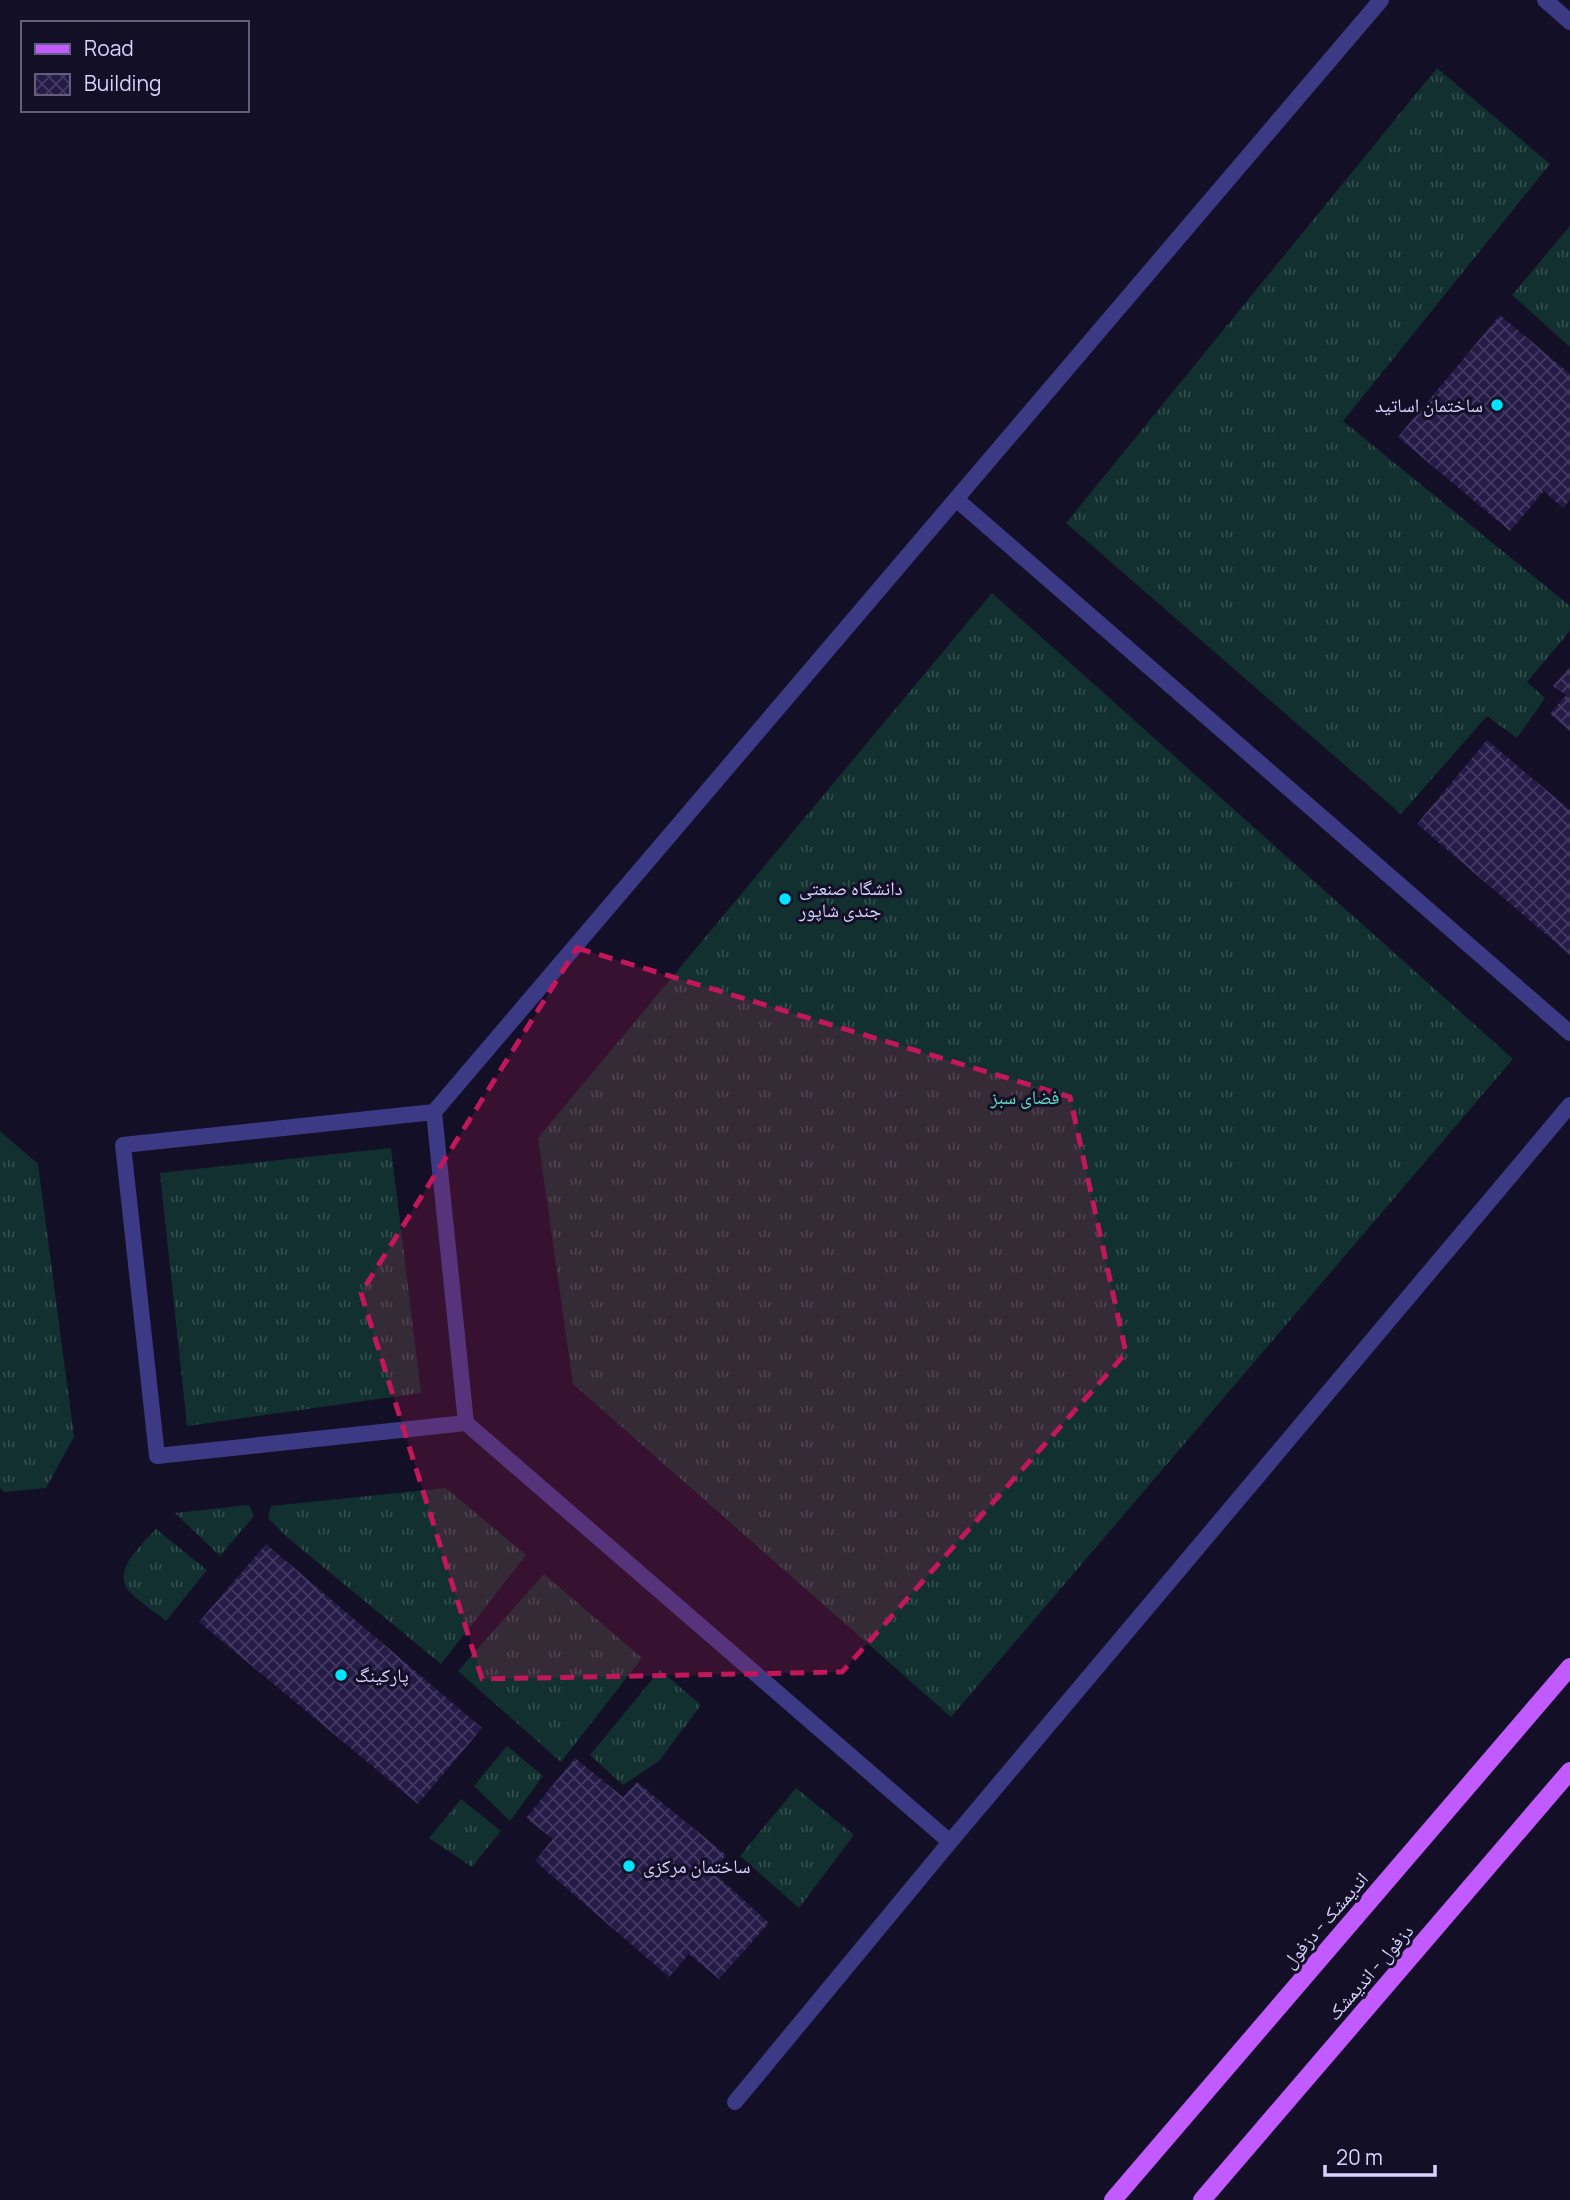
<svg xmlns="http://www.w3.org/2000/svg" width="1570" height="2200" viewBox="0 0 1570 2200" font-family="Manrope,'Noto Naskh Arabic',sans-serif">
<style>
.grass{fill:url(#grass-tufts)}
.building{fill:url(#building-cross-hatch)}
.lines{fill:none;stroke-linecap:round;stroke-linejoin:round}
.service{stroke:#3d3a85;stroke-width:16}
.primary{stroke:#c25bff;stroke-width:18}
.marked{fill:#c2185b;fill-opacity:0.2;stroke:#c2185b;stroke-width:5;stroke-dasharray:14 9;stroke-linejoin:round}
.poi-dot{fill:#00e5ff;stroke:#130f26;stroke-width:2.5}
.labels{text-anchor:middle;stroke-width:6;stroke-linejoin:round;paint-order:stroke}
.poi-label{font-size:19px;fill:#d9d4ff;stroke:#130f26;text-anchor:start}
.park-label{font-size:19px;fill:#5fe0c0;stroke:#130f26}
.street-label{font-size:19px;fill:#d9d4ff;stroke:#130f26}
</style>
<defs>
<pattern id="grass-tufts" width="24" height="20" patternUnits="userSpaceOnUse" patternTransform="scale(1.75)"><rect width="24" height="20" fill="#12302f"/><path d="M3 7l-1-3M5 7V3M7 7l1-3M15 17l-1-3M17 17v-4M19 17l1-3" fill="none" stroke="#344d4e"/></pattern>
<pattern id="building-cross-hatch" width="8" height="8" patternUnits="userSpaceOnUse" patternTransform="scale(1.75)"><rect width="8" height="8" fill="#241b47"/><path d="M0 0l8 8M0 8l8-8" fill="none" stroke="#433b63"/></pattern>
</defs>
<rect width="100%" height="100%" fill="#130f26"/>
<path class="grass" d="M 1437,68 L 1550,164 L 1343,421 L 1570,606 L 1570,631 L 1527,682 L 1545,698 L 1517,738 L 1487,716 L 1401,814 L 1066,523 Z
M 1570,226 L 1570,347 L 1512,295 Z
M 992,593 L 1513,1059 L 951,1717 L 573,1384 L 538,1138 Z
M 0,1131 L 38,1164 L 74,1437 L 46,1488 L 4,1492 L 0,1488 Z
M 391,1148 L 421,1393 L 187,1426 L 160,1173 Z
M 446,1488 L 526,1555 L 441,1664 L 288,1538 L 268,1518 L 271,1506 Z
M 249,1505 L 254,1516 L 220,1556 L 175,1513 Z
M 156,1529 L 207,1570 L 166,1621 C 155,1611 141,1604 131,1593 C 109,1572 142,1545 156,1529 Z
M 544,1574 L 642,1658 L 561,1762 L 458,1671 Z
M 660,1670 L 701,1705 L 659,1761 L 623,1785 L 590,1755 Z
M 507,1746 L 543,1776 L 510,1821 L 474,1786 Z
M 796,1788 L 854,1835 L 799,1908 L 740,1856 Z
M 461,1799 L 501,1831 L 472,1867 L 429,1838 Z"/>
<path class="building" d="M 1500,315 L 1570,374 L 1570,500 L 1563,508 L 1544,491 L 1510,531 L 1398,437 Z
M 1570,667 L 1570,731 L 1550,714 L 1566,695 L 1553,686 Z
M 1487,740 L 1570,810 L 1570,955 L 1417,824 Z
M 266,1544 L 482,1728 L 418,1804 L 199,1622 Z
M 575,1758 L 623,1797 L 637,1782 L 726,1855 L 713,1872 L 769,1923 L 719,1979 L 689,1954 L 669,1977 L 535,1861 L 553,1839 L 526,1818 Z"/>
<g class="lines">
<path class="service" d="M 1545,0 L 1570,22
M 956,499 L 1570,1033
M 434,1112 L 466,1423 L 157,1456 L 123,1145 L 434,1112 L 1381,0
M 466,1423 L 950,1842
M 735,2102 L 950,1842 L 1570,1105"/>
<path class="primary" d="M 1113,2200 L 1570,1667
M 1202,2200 L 1570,1771"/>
</g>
<path class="marked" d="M 577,948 L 1070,1097 L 1126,1353 L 842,1672 L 482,1679 L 361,1293 Z"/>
<g class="poi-dot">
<circle cx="1497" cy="405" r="7"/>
<circle cx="785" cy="899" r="7"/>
<circle cx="341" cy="1675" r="7"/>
<circle cx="629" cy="1866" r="7"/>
</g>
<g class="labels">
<g class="poi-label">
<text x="1483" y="412" text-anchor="end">ساختمان اساتید</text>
<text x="799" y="895">دانشگاه صنعتی<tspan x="799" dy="22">جندی شاپور</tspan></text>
<text x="355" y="1682">پارکینگ</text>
<text x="643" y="1873">ساختمان مرکزی</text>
</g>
<g class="park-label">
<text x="1025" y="1104">فضای سبز</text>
</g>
<g class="street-label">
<text transform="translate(1325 1920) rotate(-49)" y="7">اندیمشک - دزفول</text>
<text transform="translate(1370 1972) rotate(-49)" y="7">دزفول - اندیمشک</text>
</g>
</g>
<rect x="21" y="21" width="228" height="91" fill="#130f26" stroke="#625e7d" stroke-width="2"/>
<rect x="35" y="44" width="35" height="10" fill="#c25bff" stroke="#625e7d" stroke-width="2"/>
<text x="84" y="56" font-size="21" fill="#d9d4ff">Road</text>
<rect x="35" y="74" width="35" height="21" fill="url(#building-cross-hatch)" stroke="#625e7d" stroke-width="2"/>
<text x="84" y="91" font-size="21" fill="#d9d4ff">Building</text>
<path d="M1325 2165v10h110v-10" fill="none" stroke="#d9d4ff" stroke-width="3.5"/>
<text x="1336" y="2165" font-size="21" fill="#d9d4ff" stroke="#130f26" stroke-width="5" paint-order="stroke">20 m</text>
</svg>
